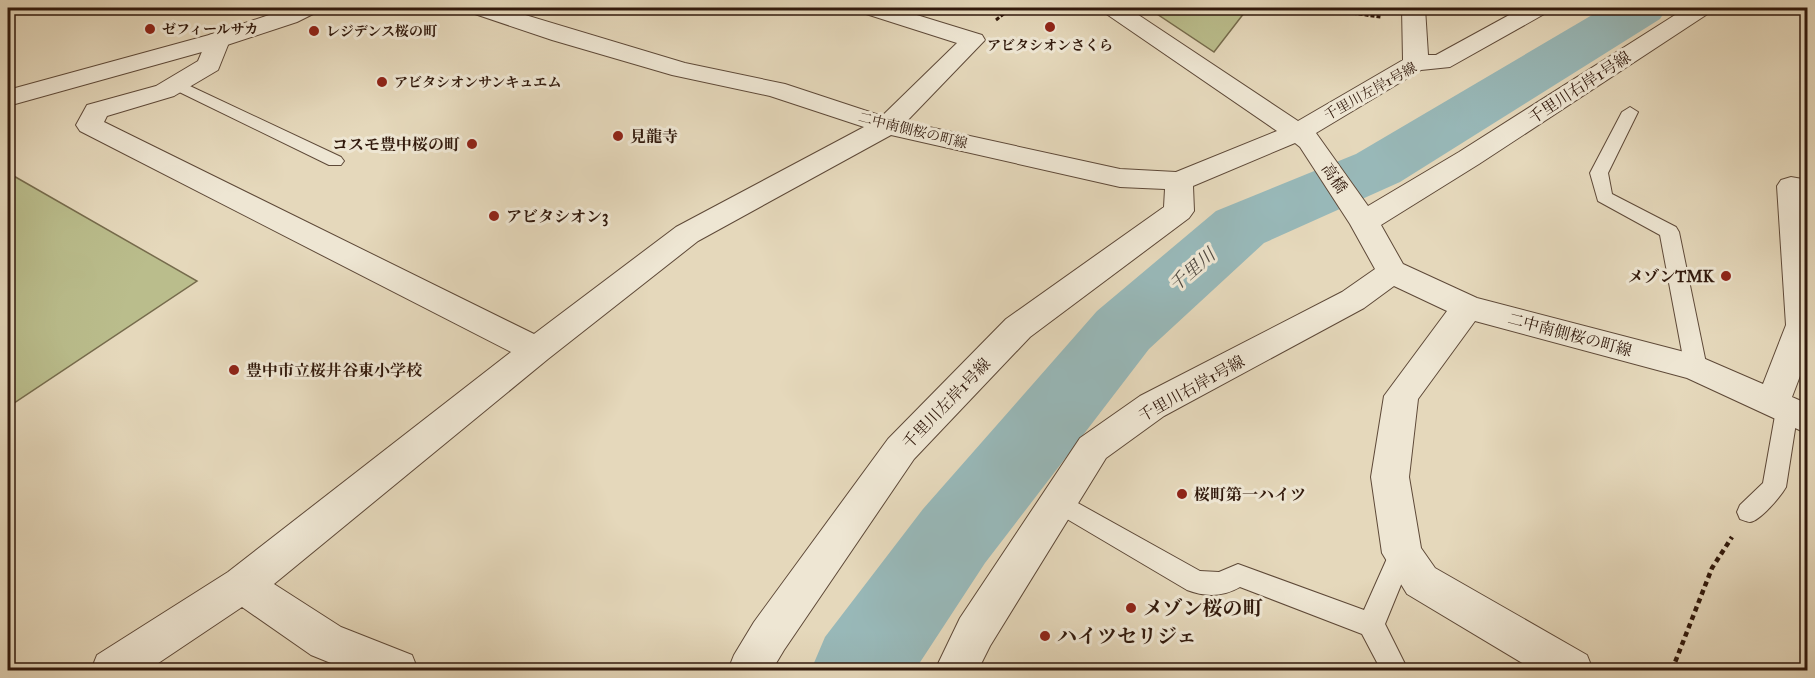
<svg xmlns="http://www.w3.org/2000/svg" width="1815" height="678" viewBox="0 0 1815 678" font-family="'IM FELL Great Primer','Noto Serif JP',serif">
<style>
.green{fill:#babd8c;stroke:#766b4c;stroke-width:1.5}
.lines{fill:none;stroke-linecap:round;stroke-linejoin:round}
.stream{fill:#6f7873;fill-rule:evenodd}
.river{fill:#98b8b8;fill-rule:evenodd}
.service-casing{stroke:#5e4938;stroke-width:2}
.minor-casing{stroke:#5e4938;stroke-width:2}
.tertiary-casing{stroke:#5e4938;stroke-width:2}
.path-far1{stroke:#31190c;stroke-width:3;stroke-dasharray:4 2;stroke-linecap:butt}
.path{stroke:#31190c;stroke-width:4.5;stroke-dasharray:5 4;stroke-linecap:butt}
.service{fill:#eee6d3;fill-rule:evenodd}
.minor{fill:#eee6d3;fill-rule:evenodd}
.tertiary{fill:#eee6d3;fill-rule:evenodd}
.poi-dot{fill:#8f2418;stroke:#eee6d3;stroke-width:2}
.labels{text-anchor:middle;stroke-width:6;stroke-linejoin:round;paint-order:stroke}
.far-poi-label{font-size:14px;font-weight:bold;fill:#31190c;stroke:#eee6d3;text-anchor:start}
.far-street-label{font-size:14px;fill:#31190c;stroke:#eee6d3}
.street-label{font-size:16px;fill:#31190c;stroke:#eee6d3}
.poi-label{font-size:16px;font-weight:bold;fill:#31190c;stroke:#eee6d3;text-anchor:start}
.water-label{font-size:18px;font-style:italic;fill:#504940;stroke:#eee6d3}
.near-poi-label{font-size:20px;font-weight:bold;fill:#31190c;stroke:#eee6d3;text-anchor:start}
</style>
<rect width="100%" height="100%" fill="#e5d8bb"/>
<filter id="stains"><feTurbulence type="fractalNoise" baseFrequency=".00333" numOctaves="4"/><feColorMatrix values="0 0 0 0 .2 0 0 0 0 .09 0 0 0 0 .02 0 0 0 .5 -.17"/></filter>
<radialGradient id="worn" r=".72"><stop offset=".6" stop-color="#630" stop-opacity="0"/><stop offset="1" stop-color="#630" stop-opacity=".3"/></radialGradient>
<path class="green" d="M 1148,8 L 1248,8 L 1214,52 Z
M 12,175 L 197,281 L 8,407 L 8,178 Z"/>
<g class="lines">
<path class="stream" d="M 1603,8 L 1616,8 L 1636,14 L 1632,17 Z"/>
<path class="river" d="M 1604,8 L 1667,8 L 1660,19 L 1400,182 L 1264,243 L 1149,349 L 985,563 L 915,670 L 811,670 L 825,637 L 923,509 L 1097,311 L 1216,211 L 1356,154 Z"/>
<g class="service-casing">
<path id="service" d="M 175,79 L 341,157 L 344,161 L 341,165 L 329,165 L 169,87 L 167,84 Z
M 1630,107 L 1638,112 L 1608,173 L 1612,194 L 1676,227 L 1679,232 L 1707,368 L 1704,374 L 1696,376 L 1688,374 L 1685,368 L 1660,235 L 1598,201 L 1590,173 L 1622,112 Z
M 1787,401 L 1795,404 L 1798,410 L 1786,487 C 1781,496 1760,521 1750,522 C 1748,522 1743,520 1740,519 L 1737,512 L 1740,505 L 1763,483 L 1776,410 L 1779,404 Z
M 1058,492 L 1200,571 L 1219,572 L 1238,564 L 1364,610 L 1393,545 L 1402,542 L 1411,545 L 1414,553 L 1385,624 L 1408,670 L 1381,670 L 1362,634 L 1240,587 C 1223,597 1205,597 1187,590 L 1050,509 L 1046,502 L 1050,495 Z"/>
</g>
<g class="minor-casing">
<path id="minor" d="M 468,8 L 502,8 L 685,63 L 785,84 L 882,116 L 957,43 L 863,13 L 859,8 L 894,8 L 982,35 L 985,40 L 906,122 L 1120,169 L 1176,172 L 1277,131 L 1105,13 L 1102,8 L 1128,8 L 1298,121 L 1403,60 L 1402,8 L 1425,8 L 1428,55 L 1436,55 L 1522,8 L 1549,8 L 1546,13 L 1450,67 L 1421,70 L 1316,133 L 1368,206 L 1459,152 L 1686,8 L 1712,8 L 1709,13 L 1479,164 L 1381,225 L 1403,264 L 1477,298 L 1696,355 L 1763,384 L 1786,325 L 1777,186 L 1781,180 L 1791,177 L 1808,180 L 1808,355 L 1792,397 L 1808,404 L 1808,434 L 1687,378 L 1475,321 L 1418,399 L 1409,477 L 1421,548 L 1435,568 L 1587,655 L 1593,670 L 1534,670 L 1407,594 L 1382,553 L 1371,477 L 1384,396 L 1447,311 L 1394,286 L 1364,308 L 1164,416 L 1106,458 L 990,646 L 978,670 L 935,670 L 960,618 L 1080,438 L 1140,396 L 1342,292 L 1375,269 L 1350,224 L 1300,147 L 1295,143 L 1193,186 L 1194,211 L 1189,218 L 1030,337 L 914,459 L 784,650 L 772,670 L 728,670 L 734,655 L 754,622 L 888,439 L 1006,319 L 1164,207 L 1165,189 L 1120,187 L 891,135 L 698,241 L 548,359 L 274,584 L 341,627 L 412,655 L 418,670 L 348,670 L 311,655 L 242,607 L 148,670 L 91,670 L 97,655 L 228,572 L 511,352 L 80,131 L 76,125 L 87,105 L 156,86 L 198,61 L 209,35 L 218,33 L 227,35 L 230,40 L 218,70 L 174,96 L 107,116 L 104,122 L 534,334 L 676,227 L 864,127 L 770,96 L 672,75 L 552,40 L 472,13 Z"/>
</g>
<g class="tertiary-casing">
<path id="tertiary" d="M 290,8 L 319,8 L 315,13 L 297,22 L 227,45 L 8,106 L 8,90 L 209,35 Z"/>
</g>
<path class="path-far1" d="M 1311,8 L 1381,17
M 996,20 L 1011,8"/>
<path class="path" d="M 1672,670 L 1712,568 L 1732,537"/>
<use href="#service" class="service"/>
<use href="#minor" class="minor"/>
<use href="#tertiary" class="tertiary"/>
</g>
<g class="poi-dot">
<circle cx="1050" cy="27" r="6"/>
<circle cx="150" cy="29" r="6"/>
<circle cx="314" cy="31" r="6"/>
<circle cx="382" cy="82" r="6"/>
<circle cx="618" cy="136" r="6"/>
<circle cx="472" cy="144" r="6"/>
<circle cx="494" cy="216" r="6"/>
<circle cx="1726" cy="276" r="6"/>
<circle cx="234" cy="370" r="6"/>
<circle cx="1182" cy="494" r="6"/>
<circle cx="1131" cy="608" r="6"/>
<circle cx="1045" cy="636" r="6"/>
</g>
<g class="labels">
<g class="far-poi-label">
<text x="162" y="34">ゼフィールサカ</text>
<text x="326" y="36">レジデンス桜の町</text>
<text x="1050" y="50" text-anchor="middle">アビタシオンさくら</text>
<text x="394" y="87">アビタシオンサンキュエム</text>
</g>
<g class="far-street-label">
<text transform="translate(1370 91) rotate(-29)" y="5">千里川左岸1号線</text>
<text transform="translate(913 130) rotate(14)" y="5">二中南側桜の町線</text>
</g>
<g class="street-label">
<text transform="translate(1579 87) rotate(-33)" y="6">千里川右岸1号線</text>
<text transform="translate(1335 178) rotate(56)" y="6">高橋</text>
<text transform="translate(1570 334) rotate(15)" y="6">二中南側桜の町線</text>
<text transform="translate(1191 388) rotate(-29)" y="6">千里川右岸1号線</text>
<text transform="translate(946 403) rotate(-46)" y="6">千里川左岸1号線</text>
</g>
<g class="poi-label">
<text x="630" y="142">見龍寺</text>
<text x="460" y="150" text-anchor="end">コスモ豊中桜の町</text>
<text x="506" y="222">アビタシオン3</text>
<text x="1714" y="282" text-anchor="end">メゾンTMK</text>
<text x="246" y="376">豊中市立桜井谷東小学校</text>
<text x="1194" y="500">桜町第一ハイツ</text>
</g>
<g class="water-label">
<text transform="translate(1192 270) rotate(-41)" y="6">千里川</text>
</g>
<g class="near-poi-label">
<text x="1143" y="615">メゾン桜の町</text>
<text x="1057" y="643">ハイツセリジェ</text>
</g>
</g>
<rect width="1815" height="678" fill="none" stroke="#e5d8bb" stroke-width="30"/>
<rect x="9" y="9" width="1797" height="660" fill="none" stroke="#31190c" stroke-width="3"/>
<rect x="15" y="15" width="1785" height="648" fill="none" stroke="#31190c" stroke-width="1.5"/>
<rect width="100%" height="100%" filter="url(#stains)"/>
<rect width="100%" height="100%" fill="url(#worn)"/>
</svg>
